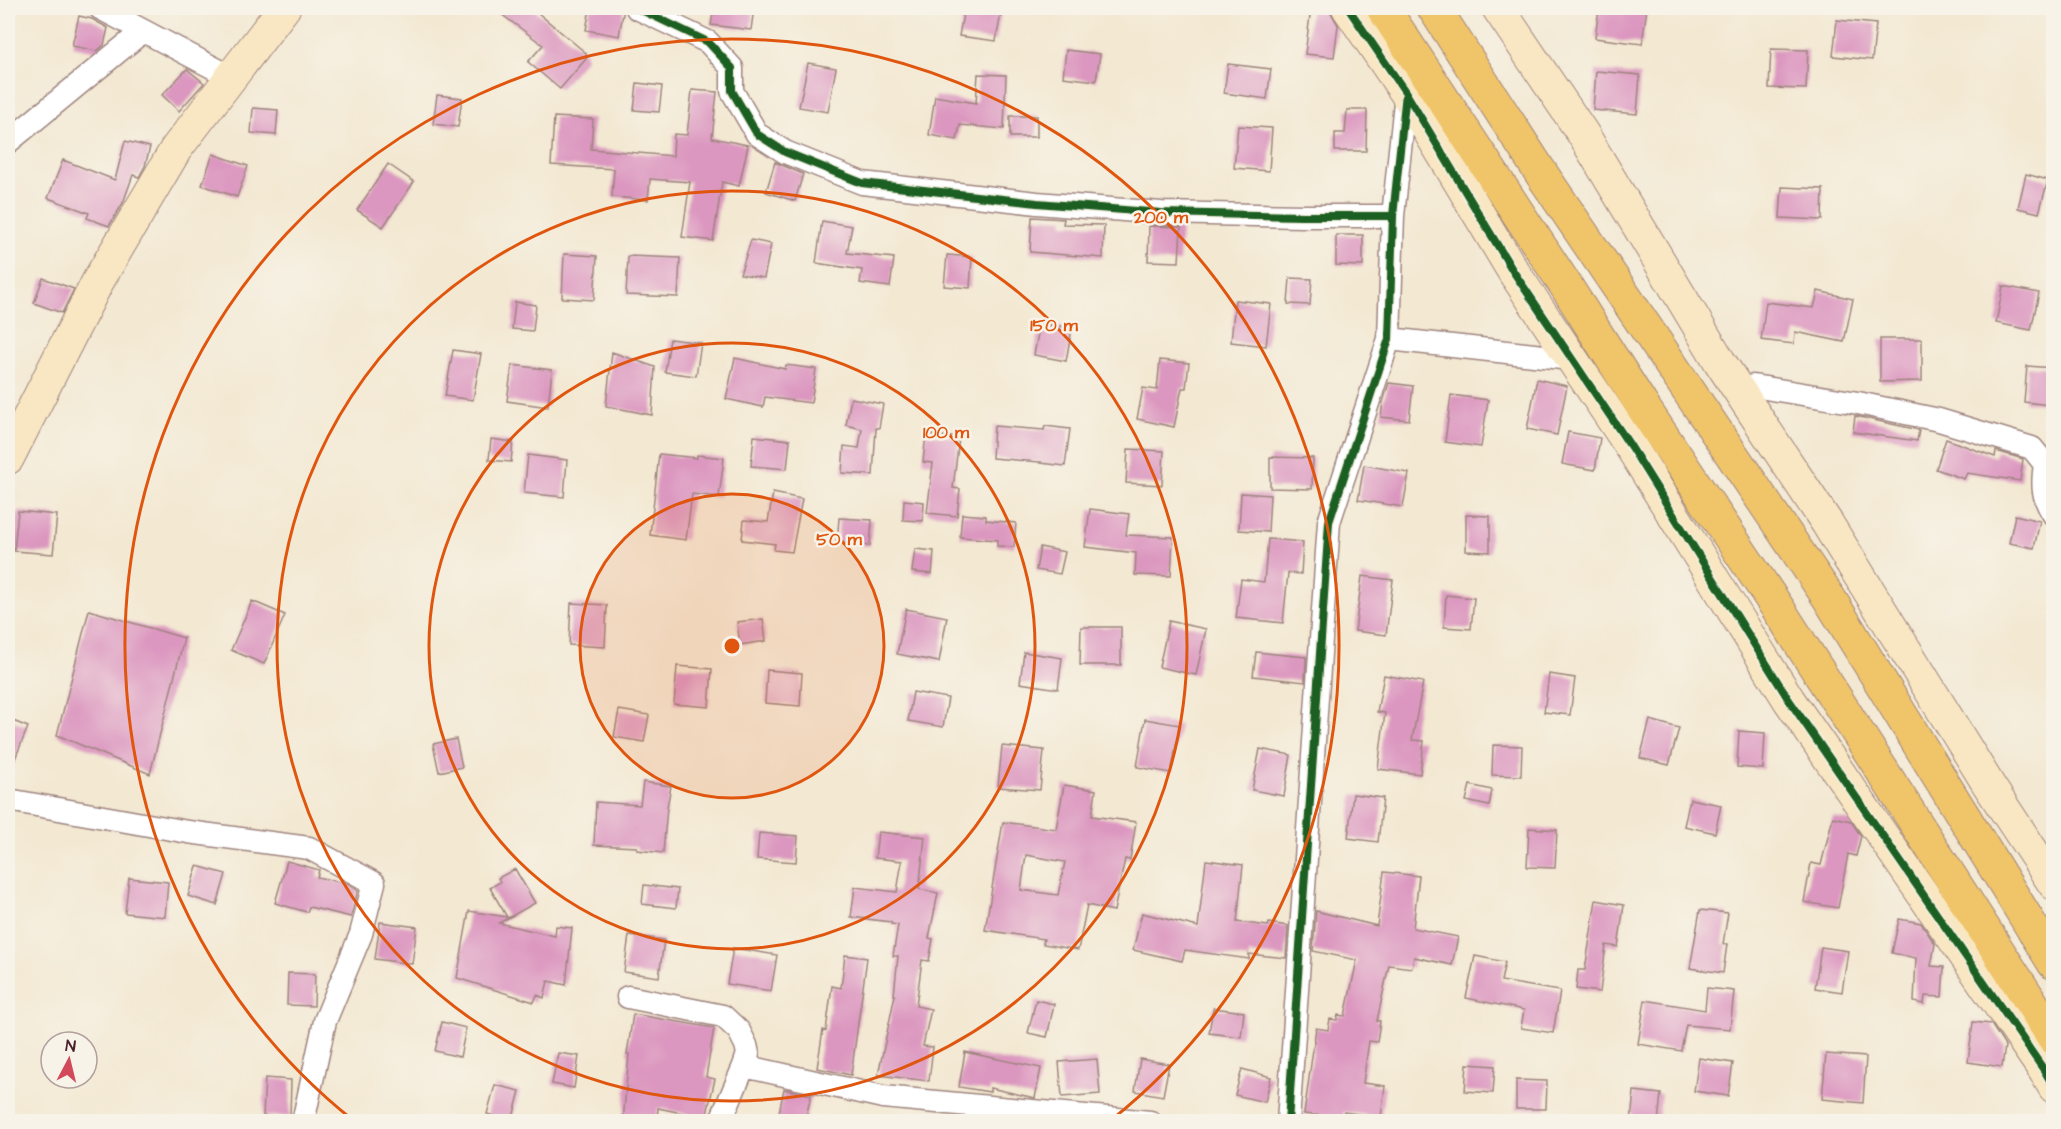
<svg xmlns="http://www.w3.org/2000/svg" width="2061" height="1129" viewBox="0 0 2061 1129" font-family="'Architects Daughter',sans-serif">
<style>
.building{fill:#dc97c0;fill-rule:evenodd}
.lines{fill:none;stroke-linecap:round;stroke-linejoin:round}
.street-casing{stroke:#9e847e;stroke-width:25}
.secondary-casing{stroke:#9e847e;stroke-width:34}
.highway-casing{stroke:#9e847e;stroke-width:35}
.street{stroke:#fff;stroke-width:22}
.secondary{stroke:#f9e7c3;stroke-width:32}
.highway{stroke:#f0c469;stroke-width:33}
.cycleway-casing{stroke:#f7f3e8;stroke-width:11}
.cycleway{stroke:#1b5e20;stroke-width:8}
.ring{fill:none;stroke:#e0560e;stroke-width:3}
.centre{fill:#e0560e;stroke:#f7f3e8;stroke-width:3}
.ring-label{font-size:18px;text-anchor:middle;font-weight:bold;fill:#e0560e;stroke:#f7f3e8;stroke-width:5;stroke-linejoin:round;paint-order:stroke}
</style>
<rect width="100%" height="100%" fill="#f7f3e8"/>
<filter id="ink" filterUnits="userSpaceOnUse"><feTurbulence type="fractalNoise" baseFrequency=".0167" numOctaves="2"/><feDisplacementMap in="SourceGraphic" scale="12" xChannelSelector="R" yChannelSelector="G"/><feConvolveMatrix kernelMatrix="1 2 1 2 8 2 1 2 1" color-interpolation-filters="sRGB"/></filter>
<filter id="wash" filterUnits="userSpaceOnUse"><feTurbulence type="fractalNoise" baseFrequency=".008" numOctaves="4" result="noise"/><feDisplacementMap in="SourceGraphic" scale="24" xChannelSelector="R" yChannelSelector="G"/><feGaussianBlur stdDeviation="1.35" result="paint"/><feColorMatrix in="noise" values="0 0 0 0 0 0 0 0 0 0 0 0 0 0 0 0 0 1.4 0 .05"/><feComposite in="paint" operator="in"/></filter>
<g filter="url(#wash)">
<rect width="100%" height="100%" fill="#f3e8d2"/>
<g id="blocks">
<path class="building" d="M 493,8 L 532,8 L 586,53 L 586,59 L 560,89 L 528,62 L 543,45 Z
M 590,8 L 624,8 L 619,36 L 586,30 Z
M 714,8 L 754,8 L 751,30 L 711,25 Z
M 964,8 L 1002,8 L 996,41 L 959,36 Z
M 1311,8 L 1330,11 L 1338,25 L 1334,57 L 1305,54 Z
M 1599,8 L 1647,8 L 1642,44 L 1595,38 Z
M 79,16 L 92,19 L 108,28 L 104,45 L 97,51 L 72,46 Z
M 1837,20 L 1876,24 L 1872,60 L 1833,56 Z
M 1771,49 L 1808,50 L 1806,89 L 1769,88 Z
M 1066,50 L 1100,54 L 1096,81 L 1063,77 Z
M 808,63 L 836,68 L 828,112 L 799,107 Z
M 1228,64 L 1271,69 L 1267,99 L 1224,93 Z
M 187,69 L 204,83 L 179,111 L 162,95 Z
M 1596,71 L 1640,75 L 1637,114 L 1593,110 Z
M 978,74 L 1006,75 L 1004,129 L 960,125 L 957,140 L 929,135 L 935,96 L 976,103 Z
M 637,83 L 662,86 L 659,112 L 634,110 Z
M 692,90 L 717,92 L 712,138 L 748,145 L 739,186 L 722,182 L 713,241 L 682,237 L 690,182 L 650,179 L 648,200 L 612,197 L 614,169 L 551,165 L 554,117 L 593,119 L 591,149 L 673,156 L 674,134 L 687,135 Z
M 437,95 L 462,98 L 458,127 L 433,124 Z
M 253,108 L 278,110 L 276,135 L 251,133 Z
M 1347,110 L 1367,110 L 1366,151 L 1335,151 L 1335,133 L 1345,133 Z
M 1010,116 L 1037,116 L 1037,137 L 1010,137 Z
M 1238,126 L 1272,128 L 1269,171 L 1234,168 Z
M 125,141 L 150,147 L 145,166 L 139,177 L 133,175 L 123,203 L 109,226 L 87,218 L 89,213 L 48,198 L 63,160 L 115,180 Z
M 213,154 L 248,166 L 237,197 L 202,185 Z
M 775,162 L 803,174 L 795,201 L 766,192 Z
M 388,164 L 414,182 L 383,227 L 357,210 Z
M 2026,174 L 2048,180 L 2039,213 L 2018,208 Z
M 1782,187 L 1823,189 L 1822,220 L 1780,218 Z
M 1032,217 L 1064,219 L 1063,224 L 1104,225 L 1103,258 L 1030,252 Z
M 822,221 L 852,226 L 847,253 L 894,258 L 890,287 L 860,283 L 862,270 L 816,263 Z
M 1149,226 L 1181,227 L 1179,262 L 1148,261 Z
M 1336,235 L 1363,235 L 1363,266 L 1336,265 Z
M 751,240 L 771,244 L 764,278 L 740,274 Z
M 564,254 L 597,256 L 594,300 L 562,298 Z
M 947,255 L 972,257 L 970,288 L 944,286 Z
M 628,256 L 680,258 L 678,297 L 626,295 Z
M 43,278 L 74,289 L 62,313 L 34,303 Z
M 1290,278 L 1312,279 L 1310,305 L 1288,304 Z
M 2003,286 L 2039,293 L 2031,330 L 1996,323 Z
M 1818,291 L 1853,299 L 1844,342 L 1795,332 L 1794,344 L 1761,340 L 1766,302 L 1814,308 Z
M 1235,300 L 1271,304 L 1266,346 L 1231,342 Z
M 515,302 L 536,305 L 533,331 L 512,329 Z
M 1040,323 L 1072,328 L 1066,361 L 1034,355 Z
M 670,339 L 701,343 L 696,376 L 665,372 Z
M 1880,339 L 1922,339 L 1922,381 L 1880,382 Z
M 453,350 L 481,354 L 473,400 L 445,396 Z
M 612,352 L 655,367 L 652,415 L 606,406 Z
M 735,358 L 785,369 L 786,365 L 816,369 L 811,403 L 765,397 L 763,407 L 726,399 Z
M 1160,360 L 1189,363 L 1186,388 L 1182,388 L 1174,427 L 1137,419 L 1143,388 L 1157,390 Z
M 512,365 L 552,370 L 548,407 L 507,401 Z
M 2027,366 L 2053,368 L 2049,405 L 2024,402 Z
M 1537,379 L 1567,386 L 1557,435 L 1527,429 Z
M 1389,383 L 1413,386 L 1409,420 L 1381,417 L 1383,402 Z
M 1451,395 L 1488,400 L 1481,447 L 1445,442 Z
M 851,398 L 883,404 L 879,428 L 876,428 L 873,475 L 842,473 L 844,446 L 859,448 L 862,429 L 846,425 Z
M 1855,416 L 1919,430 L 1917,441 L 1853,432 Z
M 994,426 L 1044,430 L 1045,426 L 1070,429 L 1065,466 L 1040,463 L 1041,462 L 992,458 Z
M 1568,432 L 1600,438 L 1595,470 L 1562,464 Z
M 926,434 L 959,438 L 953,488 L 960,489 L 957,516 L 927,513 L 933,463 L 923,462 Z
M 754,436 L 790,440 L 787,469 L 751,466 Z
M 491,439 L 513,442 L 511,462 L 489,460 Z
M 1946,439 L 1995,457 L 1996,451 L 2023,459 L 2020,481 L 1967,473 L 1964,479 L 1936,469 Z
M 1128,449 L 1164,451 L 1162,485 L 1126,483 Z
M 659,454 L 697,458 L 697,455 L 724,458 L 719,497 L 692,494 L 686,540 L 650,535 Z
M 528,455 L 567,460 L 564,497 L 524,493 Z
M 1270,457 L 1313,458 L 1312,489 L 1270,488 Z
M 1364,465 L 1409,473 L 1403,507 L 1358,500 Z
M 773,493 L 802,499 L 792,552 L 774,550 L 775,544 L 742,540 L 744,520 L 768,522 Z
M 1241,493 L 1270,495 L 1268,532 L 1239,530 Z
M 904,500 L 924,502 L 923,521 L 903,520 Z
M 1090,509 L 1129,514 L 1126,535 L 1173,537 L 1171,576 L 1135,575 L 1136,553 L 1085,547 Z
M 18,511 L 57,515 L 53,554 L 14,551 Z
M 962,514 L 986,516 L 986,520 L 1016,523 L 1014,547 L 997,546 L 997,540 L 960,537 Z
M 1466,515 L 1490,516 L 1490,552 L 1466,551 Z
M 2015,515 L 2040,521 L 2034,548 L 2009,543 Z
M 839,518 L 872,520 L 870,546 L 837,543 Z
M 1268,539 L 1303,542 L 1301,574 L 1288,573 L 1283,623 L 1236,618 L 1241,579 L 1264,582 Z
M 1040,547 L 1065,552 L 1060,574 L 1036,570 Z
M 915,549 L 934,551 L 932,574 L 912,572 Z
M 1362,576 L 1393,580 L 1386,635 L 1355,631 Z
M 1446,595 L 1474,598 L 1471,629 L 1444,627 Z
M 252,601 L 285,615 L 264,664 L 231,650 Z
M 571,603 L 607,605 L 605,647 L 569,645 Z
M 906,609 L 947,617 L 939,662 L 897,654 Z
M 89,610 L 184,638 L 150,774 L 57,735 Z
M 763,619 L 766,641 L 740,645 L 737,622 Z
M 1169,621 L 1206,629 L 1196,675 L 1159,667 Z
M 1081,627 L 1121,627 L 1121,665 L 1080,665 Z
M 1024,652 L 1062,658 L 1058,689 L 1020,683 Z
M 1256,652 L 1306,657 L 1305,682 L 1253,676 Z
M 677,666 L 712,669 L 709,707 L 674,704 Z
M 767,670 L 802,673 L 800,706 L 765,703 Z
M 1549,674 L 1575,678 L 1570,715 L 1544,712 Z
M 1384,675 L 1423,682 L 1412,740 L 1424,741 L 1420,774 L 1378,769 L 1385,713 L 1377,712 Z
M 913,692 L 948,698 L 943,727 L 908,721 Z
M 619,710 L 649,715 L 644,742 L 614,737 Z
M 8,719 L 28,727 L 8,776 Z
M 1145,719 L 1180,725 L 1171,773 L 1137,767 Z
M 1650,720 L 1679,728 L 1669,765 L 1640,758 Z
M 1739,731 L 1765,733 L 1763,769 L 1737,767 Z
M 456,739 L 462,767 L 439,772 L 433,744 Z
M 1493,745 L 1522,746 L 1521,776 L 1492,775 Z
M 1002,746 L 1044,750 L 1040,790 L 998,787 Z
M 1260,749 L 1291,755 L 1284,796 L 1252,790 Z
M 643,782 L 671,786 L 667,807 L 663,853 L 637,850 L 637,847 L 594,845 L 596,802 L 640,805 Z
M 1064,785 L 1096,790 L 1092,816 L 1136,822 L 1130,860 L 1125,859 L 1114,911 L 1087,905 L 1078,950 L 1043,944 L 1044,939 L 985,930 L 1003,822 L 1056,829 ZM 1026,855 L 1065,862 L 1058,895 L 1021,890 Z
M 1470,785 L 1492,790 L 1489,806 L 1466,801 Z
M 1353,794 L 1383,798 L 1378,842 L 1348,838 Z
M 1690,799 L 1721,805 L 1715,833 L 1684,826 Z
M 1833,817 L 1851,821 L 1861,836 L 1856,856 L 1848,854 L 1838,908 L 1804,902 L 1811,863 L 1821,865 Z
M 1529,828 L 1557,830 L 1555,868 L 1527,867 Z
M 878,832 L 925,837 L 919,889 L 938,893 L 929,938 L 933,939 L 929,961 L 922,960 L 916,1006 L 931,1009 L 923,1046 L 933,1047 L 929,1081 L 878,1075 L 895,995 L 894,995 L 898,956 L 893,956 L 898,925 L 891,924 L 891,922 L 851,917 L 855,887 L 897,892 L 902,861 L 875,858 Z
M 759,833 L 798,836 L 796,862 L 757,859 Z
M 1206,860 L 1243,865 L 1237,922 L 1268,926 L 1269,923 L 1288,926 L 1286,958 L 1249,954 L 1249,959 L 1185,950 L 1182,961 L 1133,950 L 1142,913 L 1198,927 Z
M 287,861 L 319,870 L 317,877 L 348,884 L 358,890 L 351,917 L 309,907 L 307,912 L 275,903 Z
M 197,866 L 226,874 L 217,905 L 188,896 Z
M 515,869 L 535,903 L 499,923 L 555,936 L 556,926 L 572,928 L 566,985 L 548,981 L 544,998 L 537,995 L 534,1002 L 457,978 L 469,911 L 507,917 L 490,888 L 500,882 L 498,878 Z
M 1384,872 L 1419,876 L 1413,928 L 1458,937 L 1452,965 L 1414,957 L 1412,968 L 1389,965 L 1377,1021 L 1380,1021 L 1377,1042 L 1369,1041 L 1363,1083 L 1385,1086 L 1381,1117 L 1344,1112 L 1343,1118 L 1304,1114 L 1316,1028 L 1328,1030 L 1330,1019 L 1337,1020 L 1338,1015 L 1345,1016 L 1357,960 L 1313,951 L 1316,911 L 1377,926 Z
M 129,878 L 168,882 L 165,917 L 125,913 Z
M 644,885 L 678,889 L 676,908 L 642,904 Z
M 1596,900 L 1624,905 L 1618,947 L 1606,945 L 1600,992 L 1576,989 L 1578,970 L 1585,970 Z
M 1700,910 L 1728,913 L 1723,944 L 1727,944 L 1723,973 L 1690,968 Z
M 1899,919 L 1921,923 L 1935,944 L 1931,966 L 1944,967 L 1942,997 L 1925,996 L 1924,1004 L 1914,1002 L 1916,958 L 1892,953 Z
M 380,922 L 417,927 L 412,964 L 375,959 Z
M 629,935 L 664,940 L 659,977 L 624,972 Z
M 1821,947 L 1848,951 L 1842,992 L 1815,988 Z
M 733,948 L 777,955 L 771,991 L 727,984 Z
M 845,955 L 867,958 L 851,1075 L 817,1068 L 823,1030 L 826,1031 L 832,986 L 841,988 Z
M 1475,956 L 1505,962 L 1501,981 L 1560,991 L 1553,1033 L 1521,1028 L 1524,1010 L 1466,998 Z
M 288,973 L 315,974 L 314,1006 L 287,1005 Z
M 1707,988 L 1734,991 L 1730,1029 L 1686,1025 L 1681,1051 L 1638,1044 L 1645,1000 L 1705,1010 Z
M 1036,1000 L 1054,1004 L 1047,1037 L 1028,1033 Z
M 1213,1008 L 1244,1012 L 1241,1037 L 1209,1033 Z
M 633,1014 L 714,1028 L 706,1077 L 715,1079 L 706,1118 L 658,1108 L 657,1122 L 623,1122 L 629,1054 L 627,1054 Z
M 442,1022 L 466,1028 L 460,1057 L 435,1051 Z
M 1973,1022 L 1991,1024 L 2005,1046 L 2002,1067 L 1968,1062 Z
M 965,1052 L 1041,1068 L 1035,1098 L 990,1088 L 990,1092 L 959,1087 Z
M 558,1053 L 579,1056 L 574,1088 L 552,1084 Z
M 1826,1054 L 1866,1057 L 1863,1103 L 1822,1099 Z
M 1699,1058 L 1733,1063 L 1728,1096 L 1694,1091 Z
M 1097,1059 L 1100,1094 L 1062,1097 L 1059,1062 Z
M 1140,1059 L 1169,1064 L 1163,1096 L 1135,1091 Z
M 1467,1064 L 1495,1066 L 1493,1093 L 1465,1091 Z
M 1242,1069 L 1271,1077 L 1265,1102 L 1235,1095 Z
M 265,1078 L 291,1080 L 290,1117 L 263,1116 Z
M 1516,1080 L 1547,1081 L 1546,1109 L 1516,1109 Z
M 495,1085 L 520,1091 L 512,1121 L 487,1114 Z
M 784,1089 L 811,1095 L 805,1122 L 777,1122 Z
M 1634,1091 L 1661,1094 L 1658,1122 L 1631,1122 Z"/>
</g>
</g>
<g filter="url(#ink)">
<use href="#blocks" fill-opacity="0" stroke="#9e847e" stroke-width="1.5"/>
<g class="lines">
<g class="street-casing">
<path id="street" d="M 100,8 L 231,77
M 637,8 L 708,42 L 732,68 L 732,91 L 757,134 L 785,152 L 862,183 L 1037,203 L 1161,213 L 1304,216 L 1393,216
M 8,142 L 143,31
M 1389,339 L 1571,359
M 1753,386 L 1858,403 L 1939,420 L 2032,448 L 2045,464 C 2042,485 2042,497 2054,515
M 8,800 L 188,832 L 309,848 L 374,883 L 361,934 L 325,1021 L 303,1122
M 628,997 L 723,1016 L 739,1031 L 746,1045 L 748,1054 L 744,1066 L 883,1097 L 1150,1122
M 720,1122 L 744,1066
M 1288,1122 L 1329,522 L 1389,339 L 1393,216 L 1406,93"/>
</g>
<g class="secondary-casing">
<path id="secondary" d="M 1348,8 L 1406,93 L 1513,271 L 1631,447 L 1789,700 L 2044,1070 L 2054,1087
M 1498,8 L 1583,134 L 1720,362 L 1827,523 L 1990,787 L 2054,884
M 8,458 L 98,281 L 176,149 L 284,8"/>
</g>
<g class="highway-casing">
<path id="highway" d="M 1383,8 L 1566,286 L 1641,404 L 1777,607 L 2054,1038
M 1434,8 L 1541,173 L 1829,598 L 2054,963"/>
</g>
<use href="#street" class="street"/>
<use href="#secondary" class="secondary"/>
<use href="#highway" class="highway"/>
<g class="cycleway-casing">
<path id="cycleway" d="M 637,8 L 708,42 L 732,68 L 732,91 L 757,134 L 785,152 L 862,183 L 1037,203 L 1161,213 L 1304,216 L 1393,216
M 1348,8 L 1406,93 L 1513,271 L 1631,447 L 1789,700 L 2044,1070 L 2054,1087
M 1288,1122 L 1329,522 L 1389,339 L 1393,216 L 1406,93"/>
</g>
<use href="#cycleway" class="cycleway"/>
</g>
</g>
<circle cx="732" cy="646" r="152" fill="#e0560e" fill-opacity=".12"/>
<g class="ring">
<circle cx="732" cy="646" r="152"/>
<circle cx="732" cy="646" r="303"/>
<circle cx="732" cy="646" r="455"/>
<path d="M354 1121A607 607 0 1 1 1110 1121"/>
</g>
<circle cx="732" cy="646" r="9" class="centre"/>
<g class="ring-label">
<text x="1161" y="223">200 m</text>
<text x="1054" y="331">150 m</text>
<text x="946" y="438">100 m</text>
<text x="839" y="545">50 m</text>
</g>
<rect width="2061" height="1129" fill="none" stroke="#f7f3e8" stroke-width="30"/>
<g transform="translate(69 1060) rotate(7)"><circle r="28" fill="#f7f3e8" stroke="#b29e9c" stroke-width="1.5"/>
<path d="M0-4.5L10 22L0 15L-10 22Z" fill="#d1495b"/>
<text y="-9" font-size="16" font-weight="bold" text-anchor="middle" fill="#4a1f2b">N</text>
</g>
</svg>
